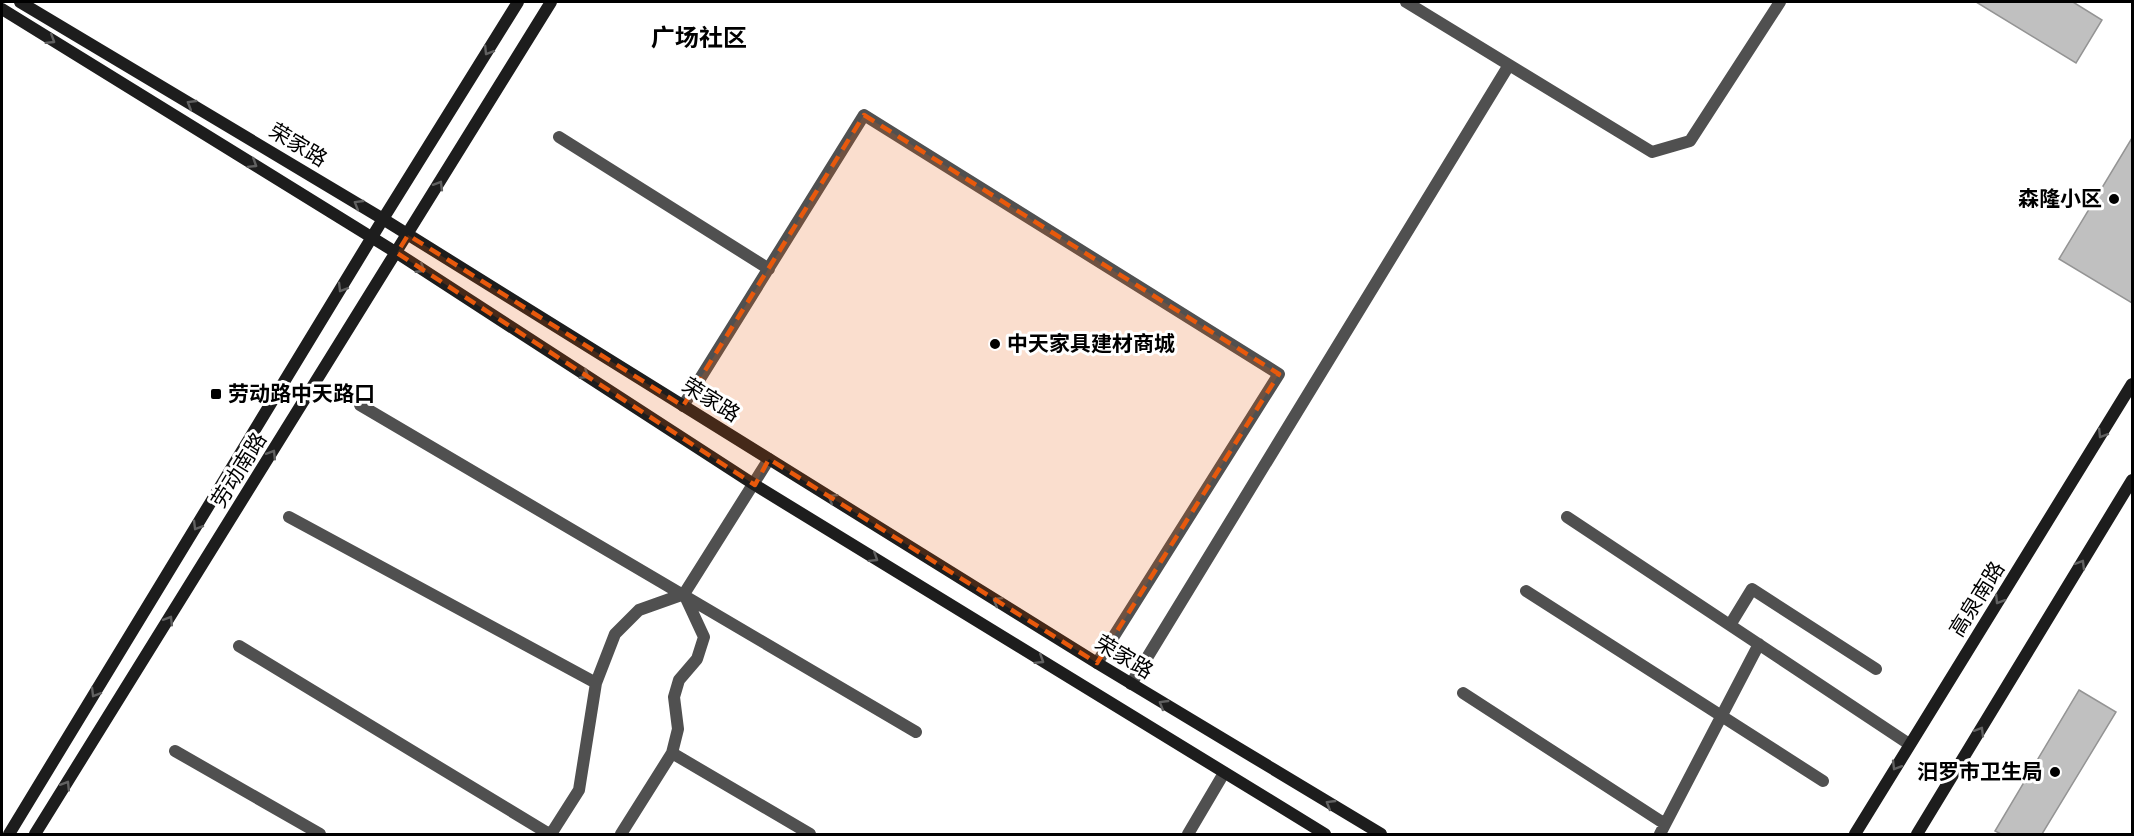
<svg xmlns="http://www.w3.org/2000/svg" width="2134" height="836" viewBox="0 0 2134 836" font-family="Montserrat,'Noto Sans SC',sans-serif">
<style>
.building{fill:#c0c0c0;stroke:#949494;stroke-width:1.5}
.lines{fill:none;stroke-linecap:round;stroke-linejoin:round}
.street{stroke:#505050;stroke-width:12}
.secondary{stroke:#1d1d1d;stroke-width:12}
.oneway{stroke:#616161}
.marked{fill:#e8590c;fill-opacity:0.2;stroke:#e8590c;stroke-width:4.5;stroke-dasharray:12 8;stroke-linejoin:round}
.poi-dot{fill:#000;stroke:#fff;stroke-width:2}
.labels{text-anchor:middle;stroke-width:6;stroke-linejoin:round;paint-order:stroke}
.street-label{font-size:21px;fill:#000;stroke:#fff}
.poi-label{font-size:21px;font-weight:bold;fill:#000;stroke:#fff;text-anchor:end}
.quarter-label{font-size:24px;font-weight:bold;fill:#000;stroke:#fff}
</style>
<rect width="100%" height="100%" fill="#fff"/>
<path class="building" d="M 1976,2 L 2073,2 L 2102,20 L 2076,63 Z
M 2132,138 L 2132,303 L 2059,259 Z
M 2079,690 L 2116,712 L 2042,834 L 2001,834 L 1995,831 Z"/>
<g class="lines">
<path class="street" d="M 1406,2 L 1652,152 L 1690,141 L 1780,2
M 559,137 L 769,269
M 360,405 L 916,732
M 683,406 L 864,115 L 1279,374 L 1097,663
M 289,517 L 596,683
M 1567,517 L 1909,744
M 1526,591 L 1823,781
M 1730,625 L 1752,589 L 1876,669
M 239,646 L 549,834
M 1131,684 L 1509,65
M 1463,693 L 1665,824
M 175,751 L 320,834
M 672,753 L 810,834
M 551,834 L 579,790 L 596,683 L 615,634 L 639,610 L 684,594 L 769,459
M 621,834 L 672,753 L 678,729 L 674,697 L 679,680 L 697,659 L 704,637 L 684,594
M 1188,834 L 1224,773
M 1660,834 L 1759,644"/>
<path class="secondary" d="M 20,2 L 383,219 L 1097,663 L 1381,834
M 2,9 L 397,253 L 755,485 L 1325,834
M 9,834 L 383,219 L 518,2
M 35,834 L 551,2
M 1855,834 L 2132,384
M 1917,834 L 2132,480"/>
</g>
<defs><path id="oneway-chevron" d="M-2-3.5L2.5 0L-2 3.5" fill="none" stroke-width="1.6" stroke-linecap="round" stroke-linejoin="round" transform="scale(1.5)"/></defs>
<g class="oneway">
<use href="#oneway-chevron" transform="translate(51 40) rotate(32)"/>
<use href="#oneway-chevron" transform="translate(488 51) rotate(122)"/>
<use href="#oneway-chevron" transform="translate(191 104) rotate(-149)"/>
<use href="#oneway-chevron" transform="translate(253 164) rotate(32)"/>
<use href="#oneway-chevron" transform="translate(439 185) rotate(-59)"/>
<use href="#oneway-chevron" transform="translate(358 204) rotate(-149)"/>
<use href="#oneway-chevron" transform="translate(421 269) rotate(33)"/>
<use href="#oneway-chevron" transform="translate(342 288) rotate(121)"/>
<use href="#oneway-chevron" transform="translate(585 375) rotate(33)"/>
<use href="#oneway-chevron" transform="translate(2102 434) rotate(122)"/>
<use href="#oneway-chevron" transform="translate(272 454) rotate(-58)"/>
<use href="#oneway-chevron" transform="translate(832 498) rotate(-148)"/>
<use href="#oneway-chevron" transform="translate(197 526) rotate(121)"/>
<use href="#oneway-chevron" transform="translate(874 558) rotate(32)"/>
<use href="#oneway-chevron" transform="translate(2081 564) rotate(-59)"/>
<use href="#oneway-chevron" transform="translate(1999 600) rotate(122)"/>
<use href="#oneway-chevron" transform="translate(997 601) rotate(-148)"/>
<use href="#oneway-chevron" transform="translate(169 620) rotate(-58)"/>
<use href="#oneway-chevron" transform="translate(1040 660) rotate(32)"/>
<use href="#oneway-chevron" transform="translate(95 693) rotate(121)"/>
<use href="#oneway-chevron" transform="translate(1163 704) rotate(-149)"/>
<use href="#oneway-chevron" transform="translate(1980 731) rotate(-59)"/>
<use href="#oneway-chevron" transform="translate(1896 766) rotate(121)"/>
<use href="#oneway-chevron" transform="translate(66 785) rotate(-58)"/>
<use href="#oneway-chevron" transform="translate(1330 804) rotate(-149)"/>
</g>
<path class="marked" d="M 864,115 L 1279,374 L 1097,663 L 769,459 L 755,485 L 397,253 L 408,235 L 683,406 Z"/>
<g class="poi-dot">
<circle cx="2114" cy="199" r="6"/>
<circle cx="995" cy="344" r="6"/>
<rect x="210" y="388" width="12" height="12" rx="3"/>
<circle cx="2055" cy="772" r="6"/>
</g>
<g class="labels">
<g class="street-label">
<text transform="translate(298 145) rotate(31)" y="7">荣家路</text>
<text transform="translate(711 400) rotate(32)" y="7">荣家路</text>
<text transform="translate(239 470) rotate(-58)" y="7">劳动南路</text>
<text transform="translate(1977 599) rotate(-58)" y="7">高泉南路</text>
<text transform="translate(1124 657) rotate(31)" y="7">荣家路</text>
</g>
<g class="poi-label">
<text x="2102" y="206">森隆小区</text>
<text x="1007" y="351" text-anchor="start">中天家具建材商城</text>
<text x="228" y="401" text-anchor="start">劳动路中天路口</text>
<text x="2043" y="779">汨罗市卫生局</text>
</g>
<g class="quarter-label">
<text x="699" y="46">广场社区</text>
</g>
</g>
<rect width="2134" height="836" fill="none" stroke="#000000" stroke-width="6"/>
</svg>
